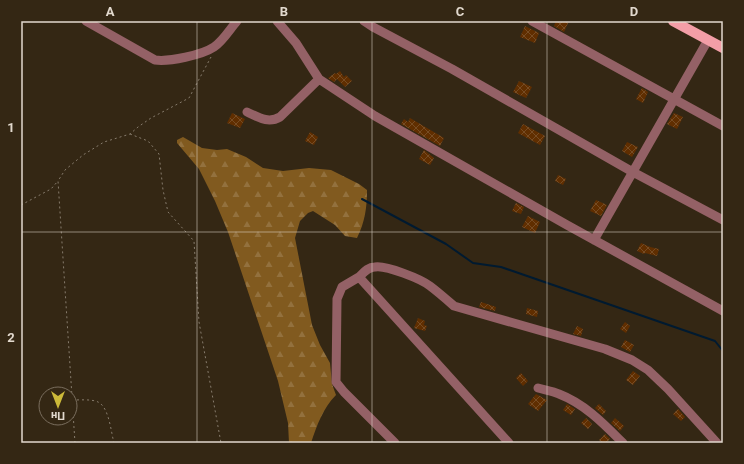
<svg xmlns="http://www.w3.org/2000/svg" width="744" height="464" viewBox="0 0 744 464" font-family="Roboto,sans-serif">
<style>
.forest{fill:url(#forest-firs)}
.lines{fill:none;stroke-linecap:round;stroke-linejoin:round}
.stream{stroke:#001a30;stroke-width:2}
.building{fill:url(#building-cross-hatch)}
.path{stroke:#877c6d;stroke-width:1;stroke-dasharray:2 3;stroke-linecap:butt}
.minor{stroke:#946166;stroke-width:9}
.major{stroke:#f39ea7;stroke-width:10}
.grid{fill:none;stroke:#e2d9ce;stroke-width:1;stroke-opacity:0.55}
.neatline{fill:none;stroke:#e2d9ce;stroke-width:1.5}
.grid-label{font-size:13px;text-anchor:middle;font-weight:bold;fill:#e2d9ce}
</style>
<defs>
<pattern id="forest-firs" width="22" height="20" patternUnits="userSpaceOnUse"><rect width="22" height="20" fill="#815a1f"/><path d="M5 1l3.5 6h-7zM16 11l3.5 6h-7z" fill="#93713e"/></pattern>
<pattern id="building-cross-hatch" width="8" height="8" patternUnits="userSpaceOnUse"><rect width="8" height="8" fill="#602e00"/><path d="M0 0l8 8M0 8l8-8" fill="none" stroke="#764c24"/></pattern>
</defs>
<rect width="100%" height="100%" fill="#342714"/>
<path class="forest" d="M 183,137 L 202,148 L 217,150 L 227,149 L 246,157 L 263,168 L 283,171 L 309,168 L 331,170 L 359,184 L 367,190 C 367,207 365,222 357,238 L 345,236 L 335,225 L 313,211 L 308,213 L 300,221 L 295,238 L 312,325 L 320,345 L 330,363 L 332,384 L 336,395 C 323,408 317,425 311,443 L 289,443 L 288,423 L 278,381 L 228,232 L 215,201 L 199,169 L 177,143 L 177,140 Z"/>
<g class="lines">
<path class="stream" d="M 362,199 L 446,244 L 473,263 L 501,267 L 715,341 L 723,351"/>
</g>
<path class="building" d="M 556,21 L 569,21 L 564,32 L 554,26 Z
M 525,26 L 539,33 L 535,43 L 520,37 Z
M 340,71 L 344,77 L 346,75 L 352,81 L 345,87 L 337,79 L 334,82 L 328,78 L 335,73 L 336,74 Z
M 519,81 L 532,87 L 526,98 L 513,92 Z
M 642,88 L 648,92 L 643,103 L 636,99 Z
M 232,113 L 245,119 L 240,128 L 227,123 Z
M 674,113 L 683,117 L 677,129 L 667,124 Z
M 410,118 L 444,138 L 440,146 L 401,124 L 404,119 L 408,122 Z
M 523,124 L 545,136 L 540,145 L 518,133 Z
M 310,132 L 318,137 L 314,145 L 305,141 Z
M 627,142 L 638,147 L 632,157 L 622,151 Z
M 424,150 L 434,158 L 430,165 L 419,159 Z
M 558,175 L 566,179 L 563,185 L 555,181 Z
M 596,200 L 607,205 L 601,216 L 590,211 Z
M 516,203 L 524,207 L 521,214 L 512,211 Z
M 528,216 L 540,222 L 535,233 L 522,227 Z
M 641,243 L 650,247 L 659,249 L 657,256 L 645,253 L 644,254 L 637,251 Z
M 481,302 L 496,307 L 495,311 L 479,307 Z
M 527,308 L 538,311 L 537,317 L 526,314 Z
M 418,318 L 425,321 L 424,325 L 427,326 L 425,331 L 414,328 Z
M 625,322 L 630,326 L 626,333 L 620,329 Z
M 577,326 L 583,329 L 581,336 L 573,334 Z
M 625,340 L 634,345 L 630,352 L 621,347 Z
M 633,371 L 640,376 L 633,385 L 626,380 Z
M 521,373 L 528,381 L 523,386 L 516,378 Z
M 536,394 L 547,400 L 538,411 L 528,404 Z
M 567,404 L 575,409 L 571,415 L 563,410 Z
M 599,404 L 606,411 L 603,415 L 595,408 Z
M 678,409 L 685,417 L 681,421 L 673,414 Z
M 586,418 L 592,424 L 588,429 L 581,423 Z
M 615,418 L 624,426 L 620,431 L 611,423 Z
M 605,434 L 610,439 L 606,443 L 603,443 L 599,440 Z"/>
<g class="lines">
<path class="path" d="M 130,134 L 148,141 L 159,154 L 163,190 L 168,212 L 194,241 L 199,322 L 221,443
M 21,205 L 51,189 L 58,181
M 72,400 C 80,400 92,399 98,402 C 109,407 111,432 114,443
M 75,443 L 58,181 L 65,170 L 83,155 L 104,142 L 130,134 L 138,127 L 151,118 L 189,98 L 211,57"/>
<path class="minor" d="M 86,21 L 155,60 C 169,62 202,55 214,47 C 223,41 230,29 237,21
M 277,21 L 296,43 L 319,79 L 375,116 L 567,225 L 723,311
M 364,21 L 373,27 L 452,69 L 631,171 L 723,220
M 532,21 L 723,126
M 247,112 C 258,117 268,124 280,117 L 319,79
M 594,240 L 708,40
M 359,277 L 342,287 L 337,299 L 336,382 L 344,392 L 395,443
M 538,388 C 545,390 553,391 559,394 C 585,404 604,424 623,443
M 509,443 L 359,277 C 364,272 368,267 375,267 C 386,265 421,279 430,286 C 438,292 446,299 454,306 L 605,349 L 632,360 L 648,370 L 668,389 L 717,443"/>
<path class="major" d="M 673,21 L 723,48"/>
</g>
<path class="grid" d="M 197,21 L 197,443M 372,21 L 372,443M 547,21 L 547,443M 21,232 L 723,232"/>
<rect width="744" height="464" fill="none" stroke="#342714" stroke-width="44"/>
<g transform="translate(58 406) rotate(180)"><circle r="19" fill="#342714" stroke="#7a6e5e"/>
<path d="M0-3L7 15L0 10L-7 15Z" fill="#ccb939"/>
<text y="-6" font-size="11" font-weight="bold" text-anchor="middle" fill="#e2d9ce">Пн</text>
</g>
<rect x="22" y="22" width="700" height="420" class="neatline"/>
<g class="grid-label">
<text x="110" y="16">A</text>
<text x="284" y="16">B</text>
<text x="460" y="16">C</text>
<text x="634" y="16">D</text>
<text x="11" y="132">1</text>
<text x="11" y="342">2</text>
</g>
</svg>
